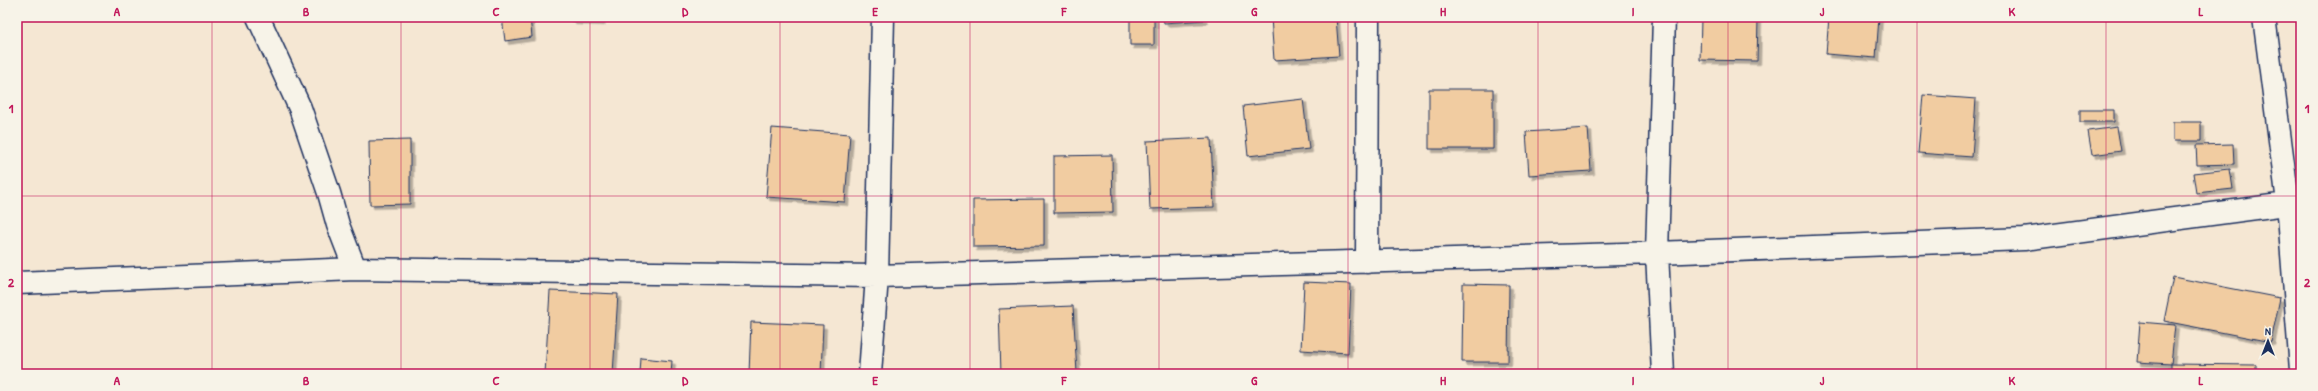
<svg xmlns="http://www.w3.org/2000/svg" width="2318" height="391" viewBox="0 0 2318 391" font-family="'Patrick Hand',sans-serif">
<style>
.building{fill:#f1cca1;stroke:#1b2f5e;filter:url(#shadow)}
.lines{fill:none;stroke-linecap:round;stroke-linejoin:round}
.minor-casing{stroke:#1b2f5e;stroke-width:25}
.minor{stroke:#f7f3e8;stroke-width:22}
.grid{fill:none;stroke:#c2185b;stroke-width:1;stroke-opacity:0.55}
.neatline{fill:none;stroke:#c2185b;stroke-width:1.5}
.grid-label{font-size:13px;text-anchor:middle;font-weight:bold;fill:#c2185b}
</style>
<defs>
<filter id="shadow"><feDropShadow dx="3.5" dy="3.5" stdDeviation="0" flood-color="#0004"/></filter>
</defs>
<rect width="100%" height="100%" fill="#f5e7d3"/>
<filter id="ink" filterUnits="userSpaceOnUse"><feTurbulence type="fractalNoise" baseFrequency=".025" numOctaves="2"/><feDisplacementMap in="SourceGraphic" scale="8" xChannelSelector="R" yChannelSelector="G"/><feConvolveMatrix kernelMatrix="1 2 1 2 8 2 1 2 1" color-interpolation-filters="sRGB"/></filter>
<g filter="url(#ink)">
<path class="building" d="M 502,17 L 530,17 L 532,37 L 505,41 Z
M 572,17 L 602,17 L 601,22 L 572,21 Z
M 1130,17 L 1154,17 L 1154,45 L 1130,45 Z
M 1163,17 L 1203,17 L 1204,20 L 1164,23 Z
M 1271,17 L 1336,17 L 1339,56 L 1274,60 Z
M 1829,17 L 1879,17 L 1876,58 L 1826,54 Z
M 1701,18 L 1758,19 L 1757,61 L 1700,60 Z
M 1429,89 L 1493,89 L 1493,149 L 1429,149 Z
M 1923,95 L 1976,99 L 1972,157 L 1918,153 Z
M 1303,99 L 1309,149 L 1248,156 L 1243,106 Z
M 2080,110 L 2114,110 L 2114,122 L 2080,122 Z
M 2173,122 L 2201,122 L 2201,141 L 2173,141 Z
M 2117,127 L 2121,151 L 2092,155 L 2088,131 Z
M 772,128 L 850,134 L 845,202 L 766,197 Z
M 1588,128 L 1591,171 L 1529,175 L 1526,132 Z
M 1211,138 L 1214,207 L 1150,209 L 1147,141 Z
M 410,140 L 410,204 L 370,205 L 369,141 Z
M 2233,144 L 2234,164 L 2197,165 L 2196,145 Z
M 1112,155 L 1113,212 L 1054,213 L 1054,156 Z
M 2230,169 L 2233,189 L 2196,193 L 2193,173 Z
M 1044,199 L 1044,246 L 973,247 L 973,200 Z
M 2173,277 L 2280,298 L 2271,342 L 2164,321 Z
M 1304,282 L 1351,284 L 1348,353 L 1301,350 Z
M 1463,284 L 1509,285 L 1508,362 L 1462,362 Z
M 550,291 L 618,294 L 613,374 L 545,374 Z
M 1073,306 L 1077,373 L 1001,374 L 999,309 Z
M 751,322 L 823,325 L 821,374 L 749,374 Z
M 2140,322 L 2175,325 L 2171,364 L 2137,362 Z
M 641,358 L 672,361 L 671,374 L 640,374 Z
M 2171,364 L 2256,365 L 2256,374 L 2171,374 Z"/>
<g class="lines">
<g class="minor-casing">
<path id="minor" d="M 258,17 L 300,108 L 329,193 L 338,225 L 355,269
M 2264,17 L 2288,202 L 2301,370
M 1367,262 L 1368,17
M 17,283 L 355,269 L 877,276 L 1657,253 L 2024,239 L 2301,202
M 870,374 L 877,276 L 883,17
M 1663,374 L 1657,253 L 1664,17"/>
</g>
<use href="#minor" class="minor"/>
</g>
</g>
<path class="grid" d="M 212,17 L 212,374M 401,17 L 401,374M 590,17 L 590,374M 780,17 L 780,374M 970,17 L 970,374M 1159,17 L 1159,374M 1348,17 L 1348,374M 1538,17 L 1538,374M 1728,17 L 1728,374M 1917,17 L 1917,374M 2106,17 L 2106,374M 17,196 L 2301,196"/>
<rect width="2318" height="391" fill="none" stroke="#f7f3e8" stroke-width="44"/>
<g transform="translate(2268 341)" stroke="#f7f3e8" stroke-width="3" paint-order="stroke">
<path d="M0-3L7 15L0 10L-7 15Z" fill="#1b2f5e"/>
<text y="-6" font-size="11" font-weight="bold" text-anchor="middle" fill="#1b2f5e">N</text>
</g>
<rect x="22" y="22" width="2274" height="347" class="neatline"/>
<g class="grid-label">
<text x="117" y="16">A</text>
<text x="306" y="16">B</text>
<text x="496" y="16">C</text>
<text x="685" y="16">D</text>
<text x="875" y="16">E</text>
<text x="1064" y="16">F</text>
<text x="1254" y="16">G</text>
<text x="1443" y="16">H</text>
<text x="1633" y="16">I</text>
<text x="1822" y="16">J</text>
<text x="2012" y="16">K</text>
<text x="2201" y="16">L</text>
<text x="11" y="113">1</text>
<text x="2307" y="113">1</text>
<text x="11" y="287">2</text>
<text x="2307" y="287">2</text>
<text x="117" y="385">A</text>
<text x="306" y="385">B</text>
<text x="496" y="385">C</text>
<text x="685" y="385">D</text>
<text x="875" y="385">E</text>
<text x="1064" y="385">F</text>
<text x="1254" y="385">G</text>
<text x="1443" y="385">H</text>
<text x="1633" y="385">I</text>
<text x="1822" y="385">J</text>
<text x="2012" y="385">K</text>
<text x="2201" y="385">L</text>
</g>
</svg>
